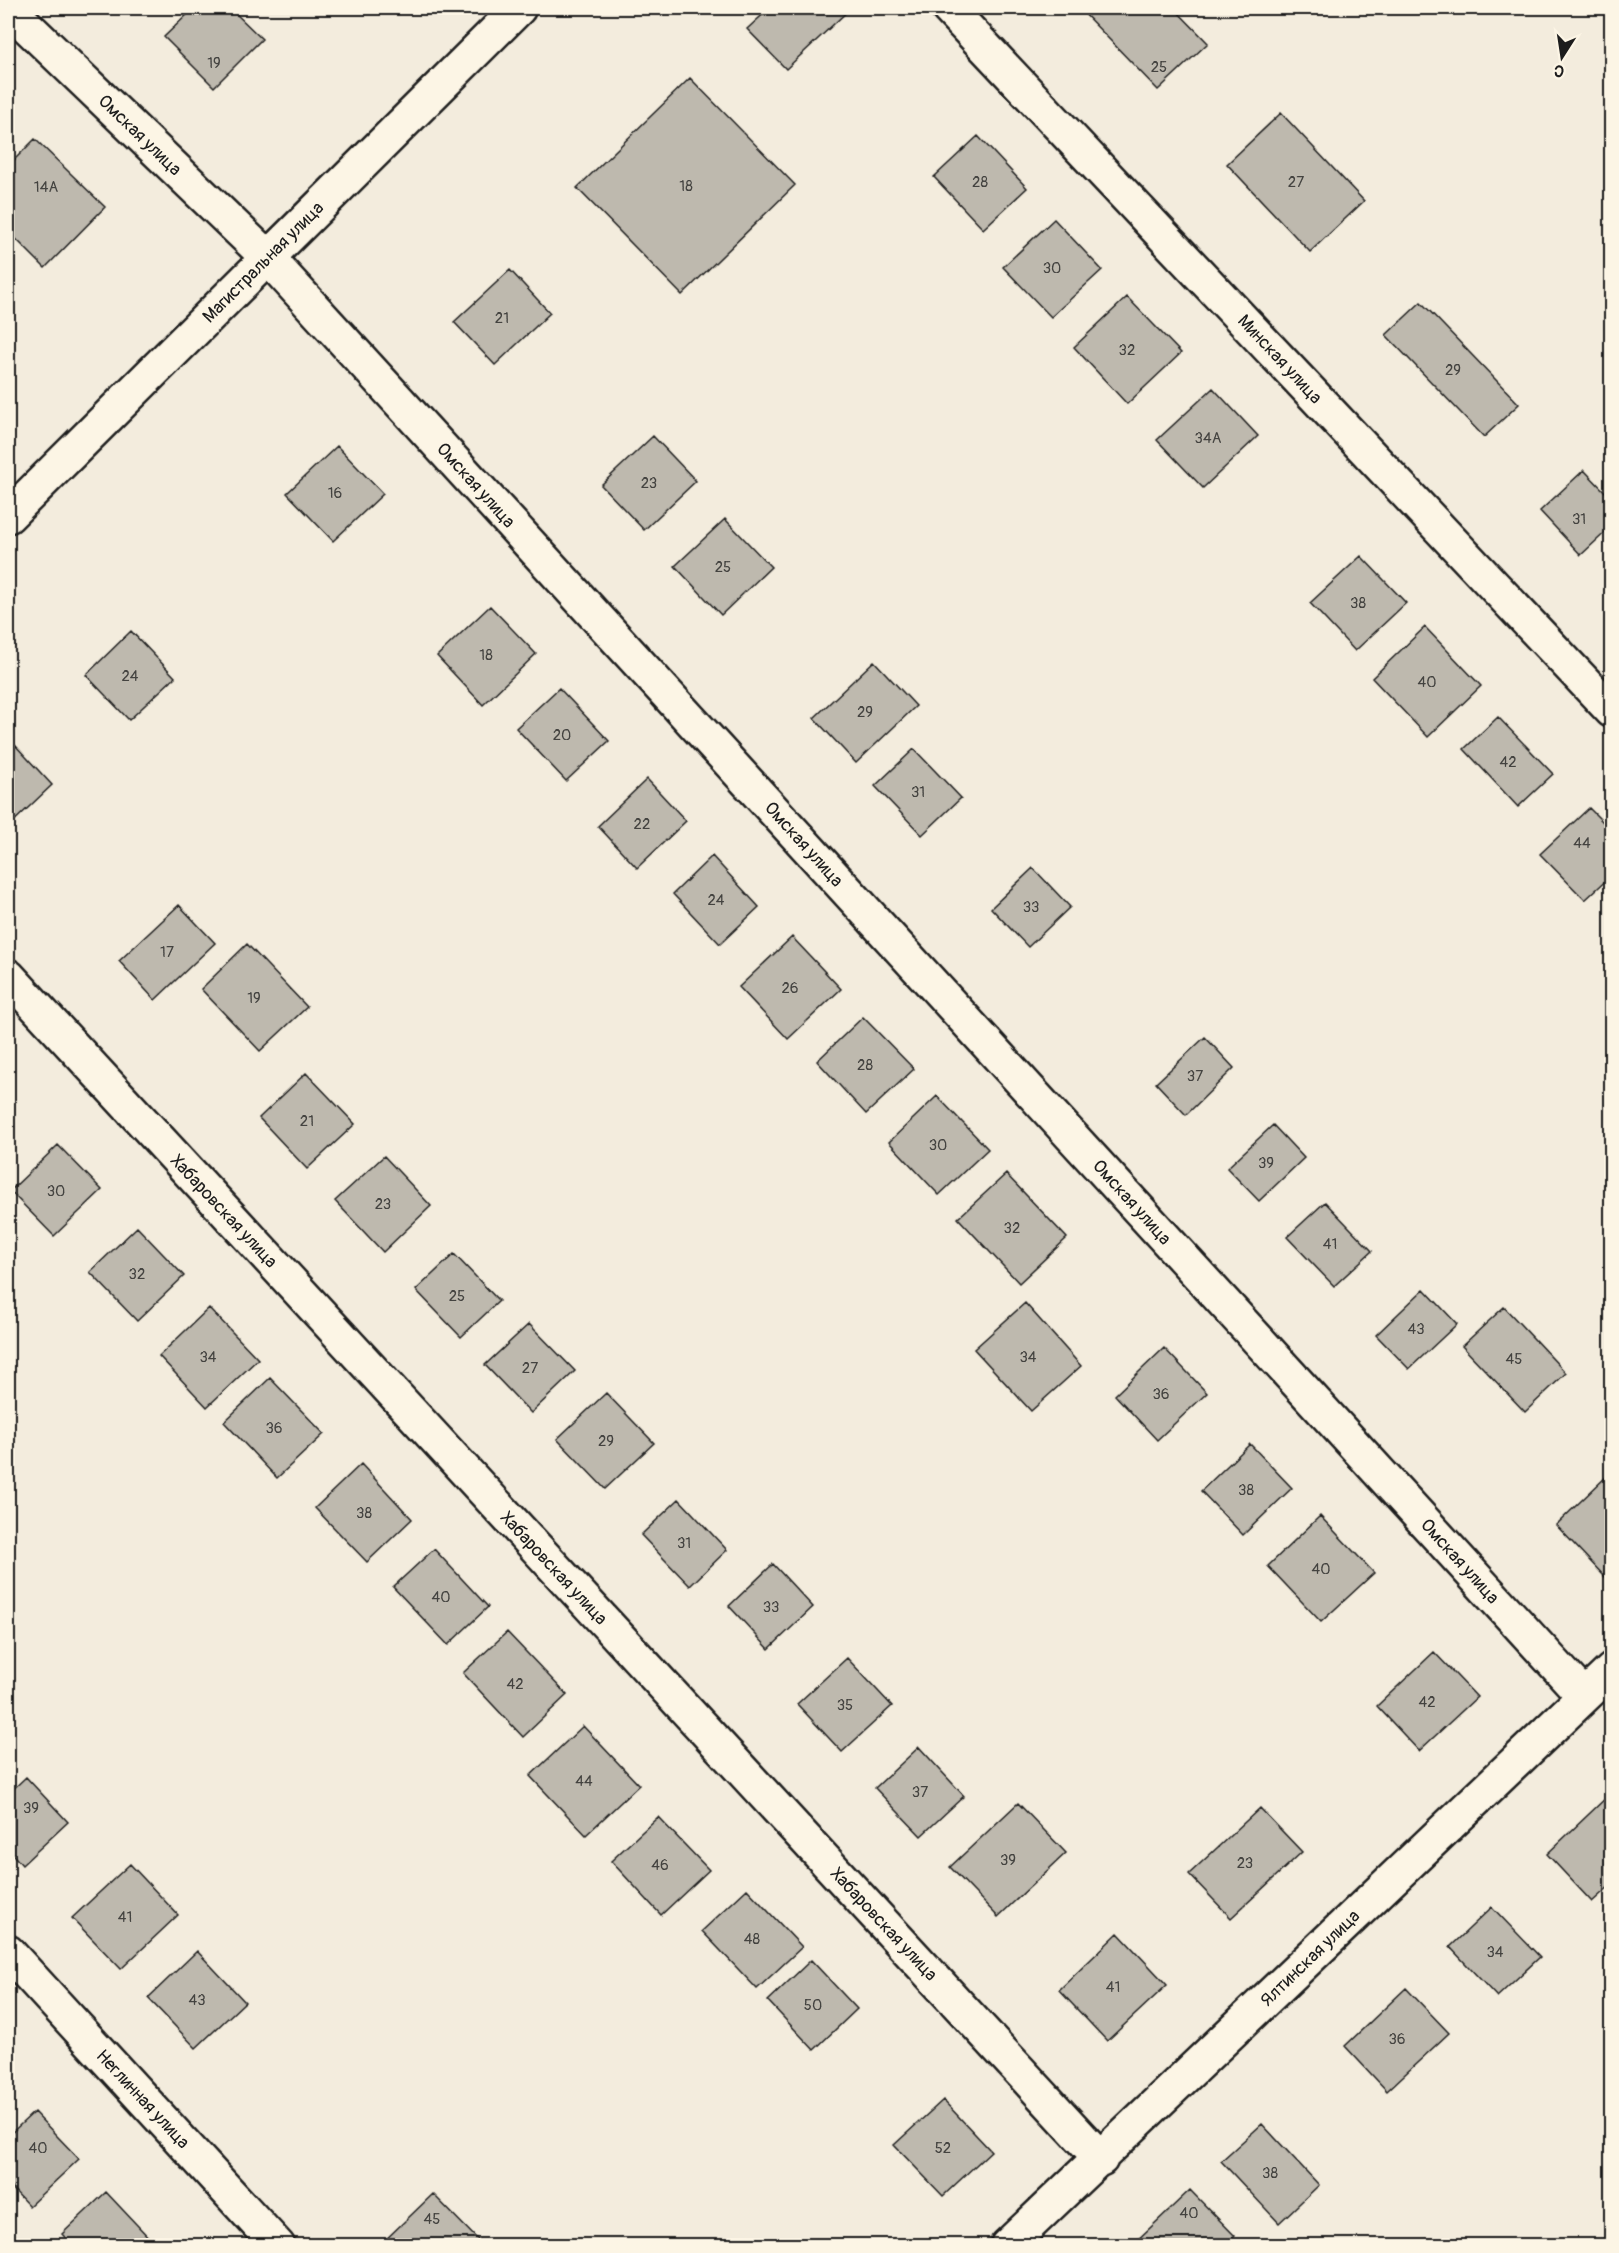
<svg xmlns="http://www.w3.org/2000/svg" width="1619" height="2253" viewBox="0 0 1619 2253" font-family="Pangolin,sans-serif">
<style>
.building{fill:#beb9ae;stroke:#1c1c1c;stroke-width:1.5}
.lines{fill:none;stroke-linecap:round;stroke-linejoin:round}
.street-casing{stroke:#1c1c1c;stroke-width:38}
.secondary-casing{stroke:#1c1c1c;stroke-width:38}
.street{stroke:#fcf5e5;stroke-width:33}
.secondary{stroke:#fcf5e5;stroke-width:33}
.labels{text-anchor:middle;stroke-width:4.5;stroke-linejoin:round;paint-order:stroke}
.number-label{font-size:15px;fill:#444340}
.street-label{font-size:18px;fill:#1c1c1c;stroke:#fcf5e5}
</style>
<rect width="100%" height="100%" fill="#f3ecdd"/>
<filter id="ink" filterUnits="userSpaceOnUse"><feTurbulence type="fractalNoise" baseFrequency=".0167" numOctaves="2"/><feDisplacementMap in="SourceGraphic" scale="12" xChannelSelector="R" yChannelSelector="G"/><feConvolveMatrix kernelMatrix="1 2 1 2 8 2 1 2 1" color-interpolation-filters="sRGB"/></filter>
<g filter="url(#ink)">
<path class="building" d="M 194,8 L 230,8 L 262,39 L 214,87 L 164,37 Z
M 770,8 L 851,8 L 786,69 L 747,29 Z
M 1079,8 L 1174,8 L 1208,43 L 1158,90 Z
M 690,78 L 795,185 L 682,295 L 577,188 Z
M 1281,113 L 1364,201 L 1310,252 L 1227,164 Z
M 978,136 L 1027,188 L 983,229 L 934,177 Z
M 35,139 L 105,207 L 45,268 L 8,231 L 8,166 Z
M 1054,219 L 1102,270 L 1051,317 L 1003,267 Z
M 510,270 L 550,313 L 495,365 L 454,322 Z
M 1127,297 L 1181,353 L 1127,404 L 1074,347 Z
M 1421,302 L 1519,404 L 1484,437 L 1386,335 Z
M 1213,388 L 1258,436 L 1203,488 L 1157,440 Z
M 653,436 L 696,481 L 644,530 L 601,485 Z
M 337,446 L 383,494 L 333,541 L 287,493 Z
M 1584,470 L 1612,499 L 1612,526 L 1581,555 L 1540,511 Z
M 725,519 L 771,567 L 721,615 L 675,566 Z
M 1361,556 L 1406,603 L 1355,651 L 1310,603 Z
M 490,606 L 536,654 L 483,705 L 437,656 Z
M 1425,627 L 1481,686 L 1428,737 L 1372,678 Z
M 131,631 L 175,677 L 129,720 L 86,675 Z
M 874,661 L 916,706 L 856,763 L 814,718 Z
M 559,688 L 609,741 L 566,781 L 516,728 Z
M 1498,717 L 1553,774 L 1518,807 L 1464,749 Z
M 15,745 L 52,785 L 8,827 L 8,752 Z
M 914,749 L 961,798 L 922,835 L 875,786 Z
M 647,779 L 686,821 L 637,868 L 598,826 Z
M 1589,808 L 1612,831 L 1612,875 L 1585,900 L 1540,854 Z
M 712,856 L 759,907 L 720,944 L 673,894 Z
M 1033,868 L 1070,907 L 1028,947 L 991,908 Z
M 179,905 L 215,943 L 155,1000 L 119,961 Z
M 792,937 L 841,989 L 788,1039 L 739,987 Z
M 247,944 L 307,1007 L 260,1051 L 201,989 Z
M 863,1017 L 914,1069 L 866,1114 L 817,1061 Z
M 1205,1037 L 1234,1068 L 1186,1115 L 1156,1083 Z
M 306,1073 L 355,1124 L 307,1169 L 259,1118 Z
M 937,1096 L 988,1149 L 939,1195 L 889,1142 Z
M 1273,1125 L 1304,1158 L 1259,1201 L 1227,1168 Z
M 58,1145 L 102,1190 L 54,1236 L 10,1191 Z
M 384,1156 L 431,1206 L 383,1252 L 335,1201 Z
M 1006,1174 L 1067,1238 L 1019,1283 L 958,1218 Z
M 1325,1202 L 1372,1251 L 1334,1286 L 1287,1237 Z
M 137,1227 L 184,1276 L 137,1321 L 90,1272 Z
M 454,1254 L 499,1301 L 461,1337 L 416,1290 Z
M 1424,1289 L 1457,1324 L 1409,1369 L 1376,1335 Z
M 1025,1303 L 1081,1366 L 1031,1411 L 974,1349 Z
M 1504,1307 L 1566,1373 L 1525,1412 L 1462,1346 Z
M 209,1308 L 258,1359 L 207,1407 L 159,1356 Z
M 529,1324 L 575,1371 L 531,1413 L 485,1365 Z
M 1164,1348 L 1207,1393 L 1157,1440 L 1115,1395 Z
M 270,1378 L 324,1434 L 277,1478 L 224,1422 Z
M 606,1393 L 654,1443 L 605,1489 L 557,1439 Z
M 1250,1444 L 1292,1488 L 1243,1535 L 1201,1491 Z
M 361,1464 L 412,1519 L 367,1562 L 315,1508 Z
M 1609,1474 L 1612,1477 L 1612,1573 L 1606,1578 L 1556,1525 Z
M 679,1499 L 727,1550 L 690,1586 L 641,1535 Z
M 1320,1516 L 1374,1573 L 1321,1622 L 1268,1566 Z
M 434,1549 L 488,1607 L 448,1645 L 393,1587 Z
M 773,1564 L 813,1607 L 769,1649 L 729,1606 Z
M 507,1632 L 567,1695 L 523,1737 L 463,1673 Z
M 1434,1652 L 1477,1697 L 1419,1751 L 1377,1706 Z
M 847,1658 L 892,1706 L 842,1752 L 797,1704 Z
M 583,1726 L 639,1785 L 586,1835 L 530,1776 Z
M 919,1747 L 964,1796 L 921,1836 L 875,1788 Z
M 26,1777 L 68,1822 L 22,1865 L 8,1849 L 8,1794 Z
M 1609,1795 L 1612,1798 L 1612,1884 L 1592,1902 L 1547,1854 Z
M 1018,1803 L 1066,1853 L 998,1917 L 950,1867 Z
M 1260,1808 L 1302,1852 L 1231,1918 L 1189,1874 Z
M 658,1817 L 709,1870 L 661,1915 L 611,1861 Z
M 130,1864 L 178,1915 L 121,1969 L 72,1918 Z
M 747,1889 L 802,1947 L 757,1989 L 702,1931 Z
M 1492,1907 L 1540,1957 L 1497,1997 L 1450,1947 Z
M 1118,1933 L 1167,1985 L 1107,2041 L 1059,1990 Z
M 197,1951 L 245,2002 L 196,2048 L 148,1998 Z
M 811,1960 L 857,2009 L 814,2050 L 768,2001 Z
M 1406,1988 L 1449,2033 L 1387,2091 L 1345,2046 Z
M 943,2100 L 991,2151 L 943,2196 L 894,2145 Z
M 34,2112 L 79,2159 L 29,2206 L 8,2184 L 8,2136 Z
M 1262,2124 L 1319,2185 L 1279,2223 L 1221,2161 Z
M 1190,2190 L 1235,2236 L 1225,2246 L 1131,2246 Z
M 106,2192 L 153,2242 L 150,2246 L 73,2246 L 62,2234 Z
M 433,2194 L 482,2244 L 380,2246 L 380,2245 Z"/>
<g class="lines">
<g class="street-casing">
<path id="street" d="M 8,8 L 268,258 L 1584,1696
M 948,8 L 1612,711
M 8,976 L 1101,2159
M 8,1952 L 278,2246
M 1007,2246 L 1612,1670"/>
</g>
<g class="secondary-casing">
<path id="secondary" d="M 8,516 L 519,8"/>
</g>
<use href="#street" class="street"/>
<use href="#secondary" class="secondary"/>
</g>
</g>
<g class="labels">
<g class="number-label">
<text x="214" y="68">19</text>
<text x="1159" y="72">25</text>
<text x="980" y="187">28</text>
<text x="1296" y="187">27</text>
<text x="686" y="191">18</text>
<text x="46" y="192">14А</text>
<text x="1052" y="273">30</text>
<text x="502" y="323">21</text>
<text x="1127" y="355">32</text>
<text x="1453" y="375">29</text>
<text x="1208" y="443">34А</text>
<text x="649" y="488">23</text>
<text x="335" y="498">16</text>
<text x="1579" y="524">31</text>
<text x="723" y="572">25</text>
<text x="1358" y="608">38</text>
<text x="486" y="660">18</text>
<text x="130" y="681">24</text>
<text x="1427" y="687">40</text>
<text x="865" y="717">29</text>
<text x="562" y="740">20</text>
<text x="1508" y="767">42</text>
<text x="918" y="797">31</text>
<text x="642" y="829">22</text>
<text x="1582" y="848">44</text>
<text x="716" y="905">24</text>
<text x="1031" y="912">33</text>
<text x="167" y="957">17</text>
<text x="790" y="993">26</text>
<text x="254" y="1003">19</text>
<text x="865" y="1070">28</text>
<text x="1195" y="1081">37</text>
<text x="307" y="1126">21</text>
<text x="938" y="1150">30</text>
<text x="1266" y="1168">39</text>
<text x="56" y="1196">30</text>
<text x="383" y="1209">23</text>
<text x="1012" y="1233">32</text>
<text x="1330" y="1249">41</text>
<text x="137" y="1279">32</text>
<text x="457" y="1301">25</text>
<text x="1416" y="1334">43</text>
<text x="208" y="1362">34</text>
<text x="1028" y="1362">34</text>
<text x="1514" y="1364">45</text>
<text x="530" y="1373">27</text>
<text x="1161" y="1399">36</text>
<text x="274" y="1433">36</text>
<text x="606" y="1446">29</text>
<text x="1246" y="1495">38</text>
<text x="364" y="1518">38</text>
<text x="684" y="1548">31</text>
<text x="1321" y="1574">40</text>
<text x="441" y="1602">40</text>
<text x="771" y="1612">33</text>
<text x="515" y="1689">42</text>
<text x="1427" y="1707">42</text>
<text x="845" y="1710">35</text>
<text x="584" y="1786">44</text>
<text x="920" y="1797">37</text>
<text x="31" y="1813">39</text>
<text x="1008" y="1865">39</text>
<text x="1245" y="1868">23</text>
<text x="660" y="1870">46</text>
<text x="125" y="1922">41</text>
<text x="752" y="1944">48</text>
<text x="1495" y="1957">34</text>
<text x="1113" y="1992">41</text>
<text x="197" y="2005">43</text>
<text x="813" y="2010">50</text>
<text x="1397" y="2044">36</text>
<text x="38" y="2153">40</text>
<text x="943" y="2153">52</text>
<text x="1270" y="2178">38</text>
<text x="1189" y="2218">40</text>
<text x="432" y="2224">45</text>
</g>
<g class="street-label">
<text transform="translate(140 135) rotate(44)" y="6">Омская улица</text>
<text transform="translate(263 262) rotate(-45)" y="6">Магистральная улица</text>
<text transform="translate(1280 359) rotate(47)" y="6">Минская улица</text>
<text transform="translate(476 485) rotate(48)" y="6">Омская улица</text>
<text transform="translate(804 844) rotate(48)" y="6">Омская улица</text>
<text transform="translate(1132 1202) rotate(48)" y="6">Омская улица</text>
<text transform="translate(224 1211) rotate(47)" y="6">Хабаровская улица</text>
<text transform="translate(1460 1561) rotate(48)" y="6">Омская улица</text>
<text transform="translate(554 1568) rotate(47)" y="6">Хабаровская улица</text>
<text transform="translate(884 1924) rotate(47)" y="6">Хабаровская улица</text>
<text transform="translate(1310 1958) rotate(-44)" y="6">Ялтинская улица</text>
<text transform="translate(143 2099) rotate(47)" y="6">Неглинная улица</text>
</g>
</g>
<rect width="1619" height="2253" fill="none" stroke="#fcf5e5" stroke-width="30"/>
<rect x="15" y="15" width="1589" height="2223" fill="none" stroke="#1c1c1c" stroke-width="2" filter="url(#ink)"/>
<g transform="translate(1562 57) rotate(192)" stroke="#fcf5e5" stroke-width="4.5" paint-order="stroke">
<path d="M0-4.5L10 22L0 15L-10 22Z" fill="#1c1c1c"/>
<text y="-9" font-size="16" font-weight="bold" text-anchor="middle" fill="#1c1c1c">С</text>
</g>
</svg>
